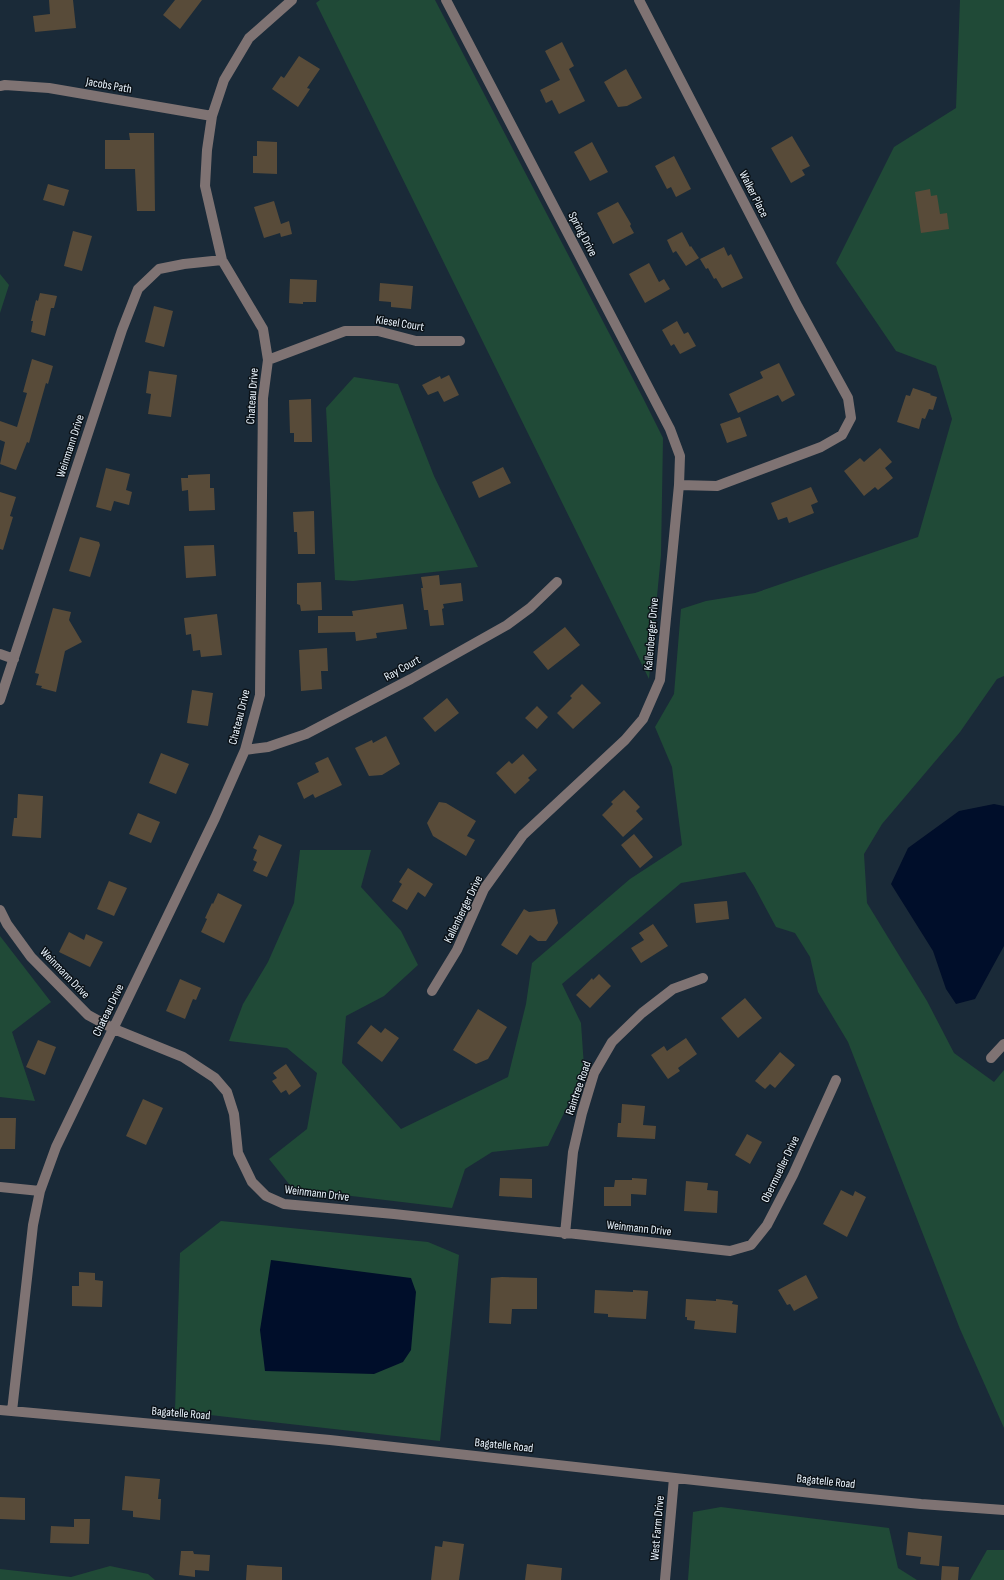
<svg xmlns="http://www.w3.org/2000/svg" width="1004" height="1580" viewBox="0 0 1004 1580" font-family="'Sofia Sans Condensed',sans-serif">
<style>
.green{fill:#204a37}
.water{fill:#000e2a}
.building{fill:#584b39}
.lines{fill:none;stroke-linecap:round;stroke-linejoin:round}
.minor{stroke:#7f7373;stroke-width:10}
.labels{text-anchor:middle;stroke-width:3;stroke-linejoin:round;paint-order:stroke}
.street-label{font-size:12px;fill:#ebf5fe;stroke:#0b1218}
</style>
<rect width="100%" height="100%" fill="#1a2a38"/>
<path class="green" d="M 320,0 L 435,0 L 643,398 L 663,438 L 661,555 L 649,679 L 316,3 Z
M 960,0 L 1004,0 L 1004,676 L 997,679 L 960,732 L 882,824 L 864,854 L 867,903 L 927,1001 L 954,1053 L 994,1082 L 1004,1070 L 1004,1428 L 960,1329 L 848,1042 L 818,992 L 810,957 L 795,933 L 776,927 L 754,886 L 745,872 L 681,883 L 562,984 L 581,1023 L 584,1067 L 565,1111 L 548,1146 L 492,1152 L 465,1169 L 452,1208 L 293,1189 L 269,1159 L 307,1129 L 317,1073 L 287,1048 L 229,1041 L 243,1004 L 268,962 L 294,903 L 300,850 L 371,850 L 361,887 L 401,931 L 418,965 L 384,996 L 346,1016 L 342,1063 L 401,1129 L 508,1077 L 526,1004 L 532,963 L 630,879 L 682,845 L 672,767 L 655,727 L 674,694 L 681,609 L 706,601 L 755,593 L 918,537 L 952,419 L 936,366 L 896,351 L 836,263 L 894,147 L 956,108 Z
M 0,274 L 9,285 L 0,313 Z
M 354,377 L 398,384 L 434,476 L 478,567 L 353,581 L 335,580 L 326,408 Z
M 0,936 L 51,1002 L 12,1032 L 35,1101 L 0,1097 Z
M 221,1221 L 428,1242 L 459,1255 L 440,1441 L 175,1411 L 180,1253 Z
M 721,1507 L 889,1528 L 898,1568 L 917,1580 L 688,1580 L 693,1512 Z
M 987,1550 L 1004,1550 L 1004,1580 L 970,1580 Z
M 110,1566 L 148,1574 L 155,1580 L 0,1580 L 0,1569 L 71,1577 Z"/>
<path class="water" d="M 994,804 L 1004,806 L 1004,946 L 975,999 L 956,1004 L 946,989 L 933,951 L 891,884 L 908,848 L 959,811 Z
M 271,1260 L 411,1278 L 416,1292 L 411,1350 L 403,1362 L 374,1374 L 265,1371 L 260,1330 Z"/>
<path class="building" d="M 49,0 L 73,0 L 76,28 L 35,32 L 33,16 L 50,14 Z
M 175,0 L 202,0 L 180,29 L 163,15 Z
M 562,42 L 574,66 L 569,69 L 585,101 L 559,114 L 552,100 L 546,103 L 540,90 L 560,80 L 545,51 Z
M 299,56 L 320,69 L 307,88 L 310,89 L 298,107 L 272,89 L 281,76 L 284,78 Z
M 626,69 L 642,98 L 627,106 L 618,107 L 604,82 Z
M 129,133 L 154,133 L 155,211 L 137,211 L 135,169 L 105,169 L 105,140 L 130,140 Z
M 792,136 L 810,166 L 802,170 L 805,175 L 791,183 L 771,148 Z
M 257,141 L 277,142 L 277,174 L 253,173 L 253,156 L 257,156 Z
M 592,142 L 608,172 L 590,181 L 574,152 Z
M 674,156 L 691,189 L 676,197 L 671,187 L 667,189 L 655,166 Z
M 48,184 L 69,190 L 64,206 L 43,200 Z
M 930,189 L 931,196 L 937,195 L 940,214 L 947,213 L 949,229 L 921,233 L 915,192 Z
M 274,201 L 281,224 L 289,221 L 292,234 L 281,237 L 280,233 L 264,238 L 254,207 Z
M 618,202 L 631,224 L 630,226 L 634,233 L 613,244 L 597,213 Z
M 73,231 L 92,236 L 82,271 L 64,266 Z
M 682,232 L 690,247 L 691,246 L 699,258 L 686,266 L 676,251 L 673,253 L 667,240 Z
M 724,247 L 728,256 L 731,254 L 743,278 L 722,288 L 716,278 L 714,279 L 708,268 L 706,269 L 700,259 Z
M 649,263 L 659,282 L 664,279 L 670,289 L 645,303 L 629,274 Z
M 290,279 L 317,280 L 316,302 L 303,302 L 303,304 L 289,303 Z
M 380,283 L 413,286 L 411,309 L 391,307 L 391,302 L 379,301 Z
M 40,293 L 57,296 L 54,308 L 51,308 L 45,336 L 31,332 L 33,321 L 31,321 L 36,300 L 38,301 Z
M 154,306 L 173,311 L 164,347 L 145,342 Z
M 677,321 L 684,334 L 688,332 L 696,346 L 680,354 L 674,344 L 671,346 L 662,330 Z
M 32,359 L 53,366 L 48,384 L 46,383 L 29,443 L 27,442 L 16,470 L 0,464 L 5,442 L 0,440 L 0,421 L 17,427 L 27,393 L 23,392 Z
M 779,363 L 795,395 L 782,402 L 778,395 L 738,413 L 729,394 L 763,378 L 760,372 Z
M 149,371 L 177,375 L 171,417 L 148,414 L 151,394 L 146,393 Z
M 449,375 L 459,395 L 444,402 L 438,391 L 428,395 L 422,385 L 440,376 L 441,379 Z
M 913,388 L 931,394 L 930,395 L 937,397 L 933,410 L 929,409 L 925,419 L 922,418 L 919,429 L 897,422 L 906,395 L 910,396 Z
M 311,399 L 312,442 L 294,442 L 294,433 L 290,433 L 289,400 Z
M 740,417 L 747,436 L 727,443 L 720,424 Z
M 880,448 L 892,462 L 885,468 L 893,478 L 878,490 L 875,487 L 864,496 L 844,471 L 860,458 L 864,462 Z
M 503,467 L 511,483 L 479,498 L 472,482 Z
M 106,468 L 130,474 L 126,490 L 132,492 L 129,505 L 114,501 L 111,511 L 96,507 Z
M 210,474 L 210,488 L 214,488 L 215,510 L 189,511 L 188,490 L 182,491 L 181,478 L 188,478 L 188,475 Z
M 811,487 L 818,502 L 811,505 L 814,513 L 789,523 L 787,517 L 778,520 L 771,503 Z
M 0,492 L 16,497 L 10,516 L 13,517 L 3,550 L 0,549 Z
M 314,511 L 315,554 L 298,554 L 297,532 L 294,532 L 293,512 Z
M 80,537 L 99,542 L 100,545 L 90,577 L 69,571 Z
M 214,545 L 216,576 L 186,578 L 184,546 Z
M 439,575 L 440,585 L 461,583 L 463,601 L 443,604 L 444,608 L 442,609 L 444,625 L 430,626 L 428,610 L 424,610 L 421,588 L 423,588 L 421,577 Z
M 321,582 L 322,610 L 301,611 L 300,605 L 297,604 L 297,583 Z
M 403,604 L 407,629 L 376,633 L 377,638 L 356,641 L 355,632 L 318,633 L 318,616 L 353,616 L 352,611 Z
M 53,608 L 71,612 L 69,620 L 82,642 L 65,651 L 56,692 L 41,688 L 42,686 L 36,685 L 39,674 L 35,673 Z
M 217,614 L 222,655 L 201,657 L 200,650 L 193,651 L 191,634 L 186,635 L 184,618 Z
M 565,627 L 580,645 L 548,670 L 533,652 Z
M 327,648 L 328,671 L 321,671 L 322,689 L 301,691 L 299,650 Z
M 582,684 L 601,703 L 573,729 L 557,713 L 572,698 L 570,696 Z
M 192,690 L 213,693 L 208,726 L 187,723 Z
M 447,698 L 459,713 L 435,732 L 423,718 Z
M 537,706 L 548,717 L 537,729 L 525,718 Z
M 386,736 L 400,764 L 382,775 L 369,776 L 355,748 L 372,740 L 373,743 Z
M 161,753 L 189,764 L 176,794 L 149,783 Z
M 523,754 L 537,770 L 528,778 L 530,780 L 515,794 L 496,773 L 509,761 L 512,764 Z
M 328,757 L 342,785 L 315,798 L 313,794 L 304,799 L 297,783 L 319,772 L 315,763 Z
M 624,790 L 640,807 L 636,811 L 643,819 L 623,837 L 602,815 L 613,804 L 611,802 Z
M 18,794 L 43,796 L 41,838 L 12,836 L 14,818 L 17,818 Z
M 439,802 L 446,803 L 476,821 L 467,836 L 475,840 L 466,856 L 433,836 L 427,823 Z
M 138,813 L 160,822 L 151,843 L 129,834 Z
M 634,834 L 653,857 L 640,868 L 621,845 Z
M 259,835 L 282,845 L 267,877 L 253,871 L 257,862 L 253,860 L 257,850 L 253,848 Z
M 408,868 L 433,884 L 425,897 L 418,892 L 407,910 L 392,901 L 402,884 L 399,882 Z
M 109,881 L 127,888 L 114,916 L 97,909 Z
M 218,893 L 242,905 L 224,943 L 201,932 L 207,919 L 205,918 L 212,903 L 213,904 Z
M 727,901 L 729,919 L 696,923 L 694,904 Z
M 524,909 L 529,912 L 555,909 L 558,923 L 546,941 L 538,941 L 530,935 L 517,955 L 501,945 Z
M 653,924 L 668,946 L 641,963 L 631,948 L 644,940 L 639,933 Z
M 69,932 L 84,940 L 86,934 L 103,942 L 90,967 L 59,952 Z
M 599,974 L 611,986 L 590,1008 L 576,995 L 592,978 L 593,980 Z
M 180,979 L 201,988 L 196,1000 L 193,999 L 185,1019 L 166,1011 Z
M 745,998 L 762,1018 L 738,1038 L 721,1018 Z
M 478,1009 L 507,1027 L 488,1059 L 476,1064 L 453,1050 Z
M 371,1025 L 381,1033 L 385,1028 L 399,1038 L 382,1062 L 357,1043 Z
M 686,1038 L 697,1054 L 678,1068 L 680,1071 L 668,1079 L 651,1055 L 664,1046 L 667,1051 Z
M 38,1040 L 56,1047 L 45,1075 L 26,1067 Z
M 780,1052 L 795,1065 L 775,1088 L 770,1084 L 765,1089 L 755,1081 Z
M 286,1064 L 301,1086 L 289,1095 L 286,1090 L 281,1093 L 272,1081 L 277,1078 L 273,1073 Z
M 143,1099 L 163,1108 L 146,1145 L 126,1136 Z
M 622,1104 L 645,1106 L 643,1125 L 656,1126 L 655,1139 L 617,1137 L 618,1123 L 621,1123 Z
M 0,1118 L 16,1118 L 15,1149 L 0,1149 Z
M 747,1134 L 762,1142 L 750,1164 L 735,1155 Z
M 500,1178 L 532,1179 L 532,1198 L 499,1196 Z
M 632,1178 L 647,1179 L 646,1195 L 631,1194 L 631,1206 L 604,1206 L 604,1187 L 614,1187 L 615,1180 L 632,1180 Z
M 686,1181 L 708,1183 L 707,1190 L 718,1191 L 717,1213 L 684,1211 Z
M 841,1190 L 853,1196 L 855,1191 L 866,1197 L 847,1237 L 823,1224 Z
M 79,1272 L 95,1273 L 95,1280 L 103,1281 L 102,1307 L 72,1306 L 72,1286 L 79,1286 Z
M 806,1275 L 818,1298 L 794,1311 L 790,1304 L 787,1305 L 778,1290 Z
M 502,1277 L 537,1278 L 537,1309 L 512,1309 L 511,1324 L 489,1323 L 491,1278 Z
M 595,1290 L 633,1292 L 633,1290 L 648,1291 L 646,1319 L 608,1317 L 608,1314 L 594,1313 Z
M 686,1299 L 716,1301 L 716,1299 L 733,1301 L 732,1304 L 738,1305 L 736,1333 L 694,1329 L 695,1321 L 687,1320 L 687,1317 L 685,1317 Z
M 125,1476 L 160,1479 L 158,1499 L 161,1499 L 160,1520 L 133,1517 L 133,1511 L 122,1510 Z
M 0,1497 L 25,1498 L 25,1520 L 0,1519 Z
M 74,1519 L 90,1519 L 89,1544 L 50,1543 L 51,1526 L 74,1527 Z
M 908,1532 L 942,1536 L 939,1566 L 920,1564 L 921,1557 L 906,1555 Z
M 443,1541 L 464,1544 L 459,1580 L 431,1580 L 435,1546 L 442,1547 Z
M 181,1551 L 193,1551 L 194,1554 L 210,1555 L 209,1571 L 195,1570 L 195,1577 L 179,1575 Z
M 527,1564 L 562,1568 L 561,1580 L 525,1580 Z
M 247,1565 L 282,1567 L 282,1580 L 246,1580 Z
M 942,1566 L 959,1567 L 958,1580 L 941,1580 Z"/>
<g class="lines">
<path class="minor" d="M 446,0 L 670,429 L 680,456 L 679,485
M 0,86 L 5,85 L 49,88 L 212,116
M 268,360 L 345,331 L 378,331 L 416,341 L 460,341
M 0,654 L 14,659
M 0,700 L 122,330 L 138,289 L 159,269 L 184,264 L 222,260
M 245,750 L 268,747 L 306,734 L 411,679 L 507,625 L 530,608 L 557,582
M 0,910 L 7,924 L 31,957 L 88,1015 L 114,1029 L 183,1057 L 215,1078 L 227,1092 L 234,1114 L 238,1153 L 252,1182 L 266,1196 L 284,1204 L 394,1214 L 730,1251 L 751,1245 L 767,1225 L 793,1175 L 836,1080
M 432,991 L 457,950 L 484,889 L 523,835 L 625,740 L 643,719 L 660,680 L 679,485 L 717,486 L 821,447 L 842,435 L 851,418 L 848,398 L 798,307 L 639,0
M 991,1058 L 1004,1044
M 0,1187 L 40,1191
M 565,1234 L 573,1152 L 582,1113 L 594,1073 L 612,1042 L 642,1013 L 673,989 L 703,978
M 0,1410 L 330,1440 L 839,1496 L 921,1504 L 1004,1510
M 12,1411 L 33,1225 L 40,1191 L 56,1147 L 215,818 L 245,750 L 260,695 L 263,398 L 268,360 L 263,329 L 222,260 L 205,186 L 207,150 L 212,116 L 224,80 L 249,38 L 292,0
M 665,1580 L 674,1478"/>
</g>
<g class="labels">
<g class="street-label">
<text transform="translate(109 85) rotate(10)" y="4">Jacobs Path</text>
<text transform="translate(754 194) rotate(63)" y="4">Walker Place</text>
<text transform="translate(583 234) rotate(62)" y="4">Spring Drive</text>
<text transform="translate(400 323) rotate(9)" y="4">Kiesel Court</text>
<text transform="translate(252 396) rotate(-86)" y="4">Chateau Drive</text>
<text transform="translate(70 446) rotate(-72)" y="4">Weinmann Drive</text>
<text transform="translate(651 634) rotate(-85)" y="4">Kallenberger Drive</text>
<text transform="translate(402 668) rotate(-29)" y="4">Ray Court</text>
<text transform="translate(239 717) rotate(-76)" y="4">Chateau Drive</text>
<text transform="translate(463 909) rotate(-64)" y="4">Kallenberger Drive</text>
<text transform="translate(65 973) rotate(46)" y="4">Weinmann Drive</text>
<text transform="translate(108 1010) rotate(-64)" y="4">Chateau Drive</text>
<text transform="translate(578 1088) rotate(-71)" y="4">Raintree Road</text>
<text transform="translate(780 1169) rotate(-64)" y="4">Obermueller Drive</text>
<text transform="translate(317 1193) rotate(7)" y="4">Weinmann Drive</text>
<text transform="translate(639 1228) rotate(6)" y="4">Weinmann Drive</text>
<text transform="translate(181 1413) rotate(5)" y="4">Bagatelle Road</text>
<text transform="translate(504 1445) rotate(6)" y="4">Bagatelle Road</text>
<text transform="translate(826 1481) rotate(6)" y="4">Bagatelle Road</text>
<text transform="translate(657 1528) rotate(-85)" y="4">West Farm Drive</text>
</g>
</g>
</svg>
